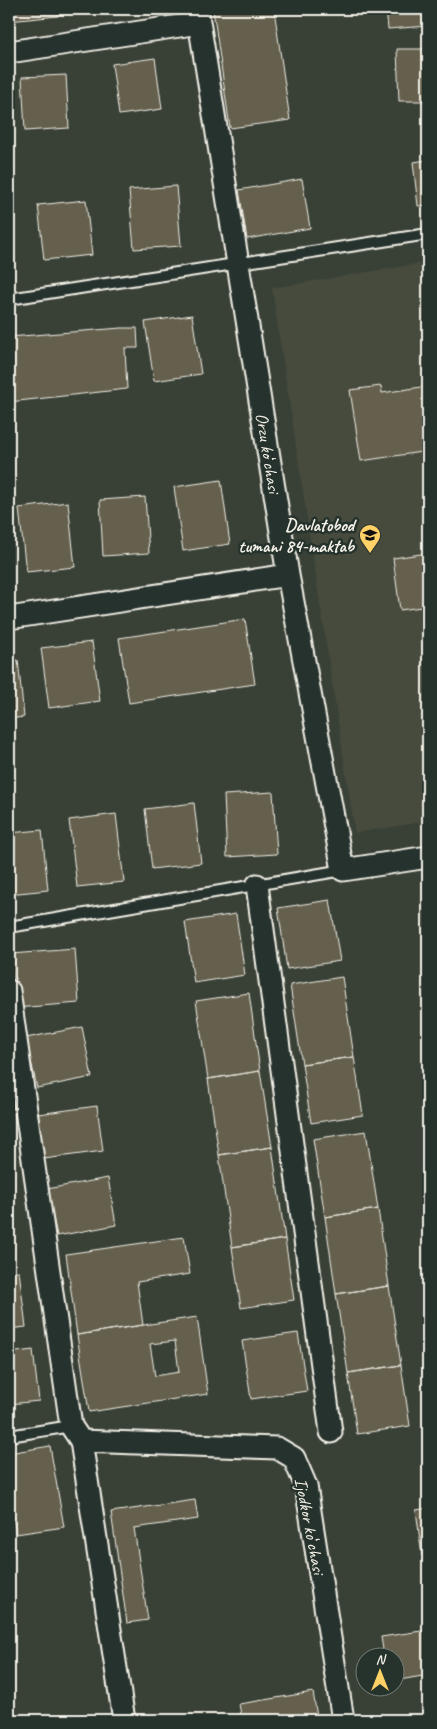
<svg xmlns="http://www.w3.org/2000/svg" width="437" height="1729" viewBox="0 0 437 1729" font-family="Caveat,sans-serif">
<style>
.built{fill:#464b3e}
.building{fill:#65614e;stroke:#f4f1e8;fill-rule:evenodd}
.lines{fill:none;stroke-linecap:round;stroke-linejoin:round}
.lane-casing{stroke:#f4f1e8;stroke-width:14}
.street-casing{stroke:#f4f1e8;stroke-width:25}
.lane{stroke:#26332d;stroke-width:10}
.street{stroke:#26332d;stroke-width:21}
.labels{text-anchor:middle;stroke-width:5;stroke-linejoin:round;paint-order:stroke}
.street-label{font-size:18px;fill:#f4f1e8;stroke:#26332d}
.poi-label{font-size:18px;font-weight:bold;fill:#f4f1e8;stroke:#26332d;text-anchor:end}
</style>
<rect width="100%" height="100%" fill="#394137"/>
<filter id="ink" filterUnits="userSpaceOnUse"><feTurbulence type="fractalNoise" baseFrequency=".02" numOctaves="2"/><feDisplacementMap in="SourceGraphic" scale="10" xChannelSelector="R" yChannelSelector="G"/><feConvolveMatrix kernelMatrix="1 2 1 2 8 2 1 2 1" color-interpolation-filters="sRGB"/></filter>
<g filter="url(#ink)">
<path class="built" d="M 428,262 L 428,821 L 355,833 L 272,288 Z"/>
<path class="building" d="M 9,9 L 57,9 L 58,16 L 9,21 Z
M 213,9 L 274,9 L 290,120 L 230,128 Z
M 386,9 L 428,9 L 428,26 L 388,29 Z
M 397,49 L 428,49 L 428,101 L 399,101 Z
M 155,58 L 162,109 L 119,115 L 112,64 Z
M 66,75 L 69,128 L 25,131 L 22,77 Z
M 428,160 L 428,205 L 418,206 L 413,162 Z
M 302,179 L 310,228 L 247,239 L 239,190 Z
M 176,186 L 181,246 L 134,249 L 129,190 Z
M 86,200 L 92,255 L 44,260 L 38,205 Z
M 192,315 L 201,374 L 154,381 L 145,322 Z
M 121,328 L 137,328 L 138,348 L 125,348 L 127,389 L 9,402 L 9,337 Z
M 381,386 L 382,393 L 428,386 L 428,451 L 361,461 L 350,390 Z
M 221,480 L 230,544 L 183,551 L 174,487 Z
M 145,497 L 149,553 L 103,556 L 100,500 Z
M 68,502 L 75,567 L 26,572 L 19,508 Z
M 428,553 L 428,606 L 400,610 L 393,558 Z
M 245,619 L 255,684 L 129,703 L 119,638 Z
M 92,642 L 100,701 L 49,708 L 41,648 Z
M 18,660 L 24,717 L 9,719 L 9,661 Z
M 273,792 L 277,854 L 227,857 L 224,795 Z
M 194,803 L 201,863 L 152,869 L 145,809 Z
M 116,814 L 124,882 L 77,887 L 69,820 Z
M 42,830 L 48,890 L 9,894 L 9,833 Z
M 330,900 L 340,961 L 287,969 L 278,908 Z
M 236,914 L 245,975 L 194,983 L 185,922 Z
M 75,949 L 79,1003 L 15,1008 L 11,954 Z
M 342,977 L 354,1057 L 302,1064 L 290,985 Z
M 249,993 L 260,1071 L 208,1079 L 196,1001 Z
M 82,1027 L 92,1077 L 37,1088 L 26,1038 Z
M 354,1057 L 363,1115 L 311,1123 L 302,1064 Z
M 260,1071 L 272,1147 L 219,1155 L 208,1079 Z
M 97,1106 L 103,1151 L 44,1159 L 38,1114 Z
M 366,1131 L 378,1209 L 325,1217 L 313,1139 Z
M 272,1147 L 285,1239 L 232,1247 L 219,1155 Z
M 108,1178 L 116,1225 L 57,1236 L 47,1189 Z
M 378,1209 L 389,1286 L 336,1294 L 325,1217 Z
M 184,1237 L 190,1274 L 137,1282 L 143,1325 L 77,1335 L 66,1254 Z
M 285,1239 L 294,1300 L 241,1308 L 232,1247 Z
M 19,1271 L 26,1327 L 9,1329 L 9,1272 Z
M 389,1286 L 401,1365 L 348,1373 L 336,1294 Z
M 197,1317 L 208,1394 L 89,1412 L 77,1335 ZM 175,1341 L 179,1372 L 155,1376 L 150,1344 Z
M 298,1333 L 307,1391 L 251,1399 L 242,1341 Z
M 33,1350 L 39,1401 L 9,1404 L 9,1353 Z
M 401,1365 L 410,1426 L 357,1434 L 348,1373 Z
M 50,1446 L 64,1527 L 16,1534 L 9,1492 L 9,1453 Z
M 195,1500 L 198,1519 L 134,1528 L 148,1620 L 127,1623 L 111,1512 Z
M 428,1508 L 428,1555 L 422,1556 L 416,1510 Z
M 428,1630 L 428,1675 L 394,1681 L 394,1656 L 384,1656 L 381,1637 Z
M 313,1692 L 317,1717 L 294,1720 L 242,1720 L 239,1704 Z"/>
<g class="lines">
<g class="lane-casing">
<path id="lane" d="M 9,299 L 428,234
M 9,927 L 343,870
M 9,1436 L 71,1426"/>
</g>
<g class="street-casing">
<path id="street" d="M 197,9 L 288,575 L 343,870 L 428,857
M 9,52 L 199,23
M 9,618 L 288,575
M 257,885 L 331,1432
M 9,991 L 71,1426 L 81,1441 L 124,1720
M 81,1441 L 277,1448 L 294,1458 L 306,1486 L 343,1720"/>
</g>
<use href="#lane" class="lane"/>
<use href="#street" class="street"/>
</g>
</g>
<defs>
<g id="school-pin" transform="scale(1.125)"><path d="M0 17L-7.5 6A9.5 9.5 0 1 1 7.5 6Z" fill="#ffd166" stroke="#26332d"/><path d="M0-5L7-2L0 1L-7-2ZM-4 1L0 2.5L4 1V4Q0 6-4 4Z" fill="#111"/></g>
</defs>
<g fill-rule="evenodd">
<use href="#school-pin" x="370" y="535"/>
</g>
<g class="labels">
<g class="street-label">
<text transform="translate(268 453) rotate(81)" y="6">Orzu koʻchasi</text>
<text transform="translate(310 1526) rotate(79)" y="6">Ijodkor koʻchasi</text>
</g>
<g class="poi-label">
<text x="354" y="531">Davlatobod<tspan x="354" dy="21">tumani 84-maktab</tspan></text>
</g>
</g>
<rect width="437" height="1729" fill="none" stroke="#26332d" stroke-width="30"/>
<rect x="15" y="15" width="407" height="1699" fill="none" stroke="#f4f1e8" stroke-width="2" filter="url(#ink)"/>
<g transform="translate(380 1672)"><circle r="24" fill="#26332d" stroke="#787f78"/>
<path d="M0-4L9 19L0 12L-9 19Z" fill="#ffd166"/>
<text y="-8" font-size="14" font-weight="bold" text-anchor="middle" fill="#f4f1e8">N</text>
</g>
</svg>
